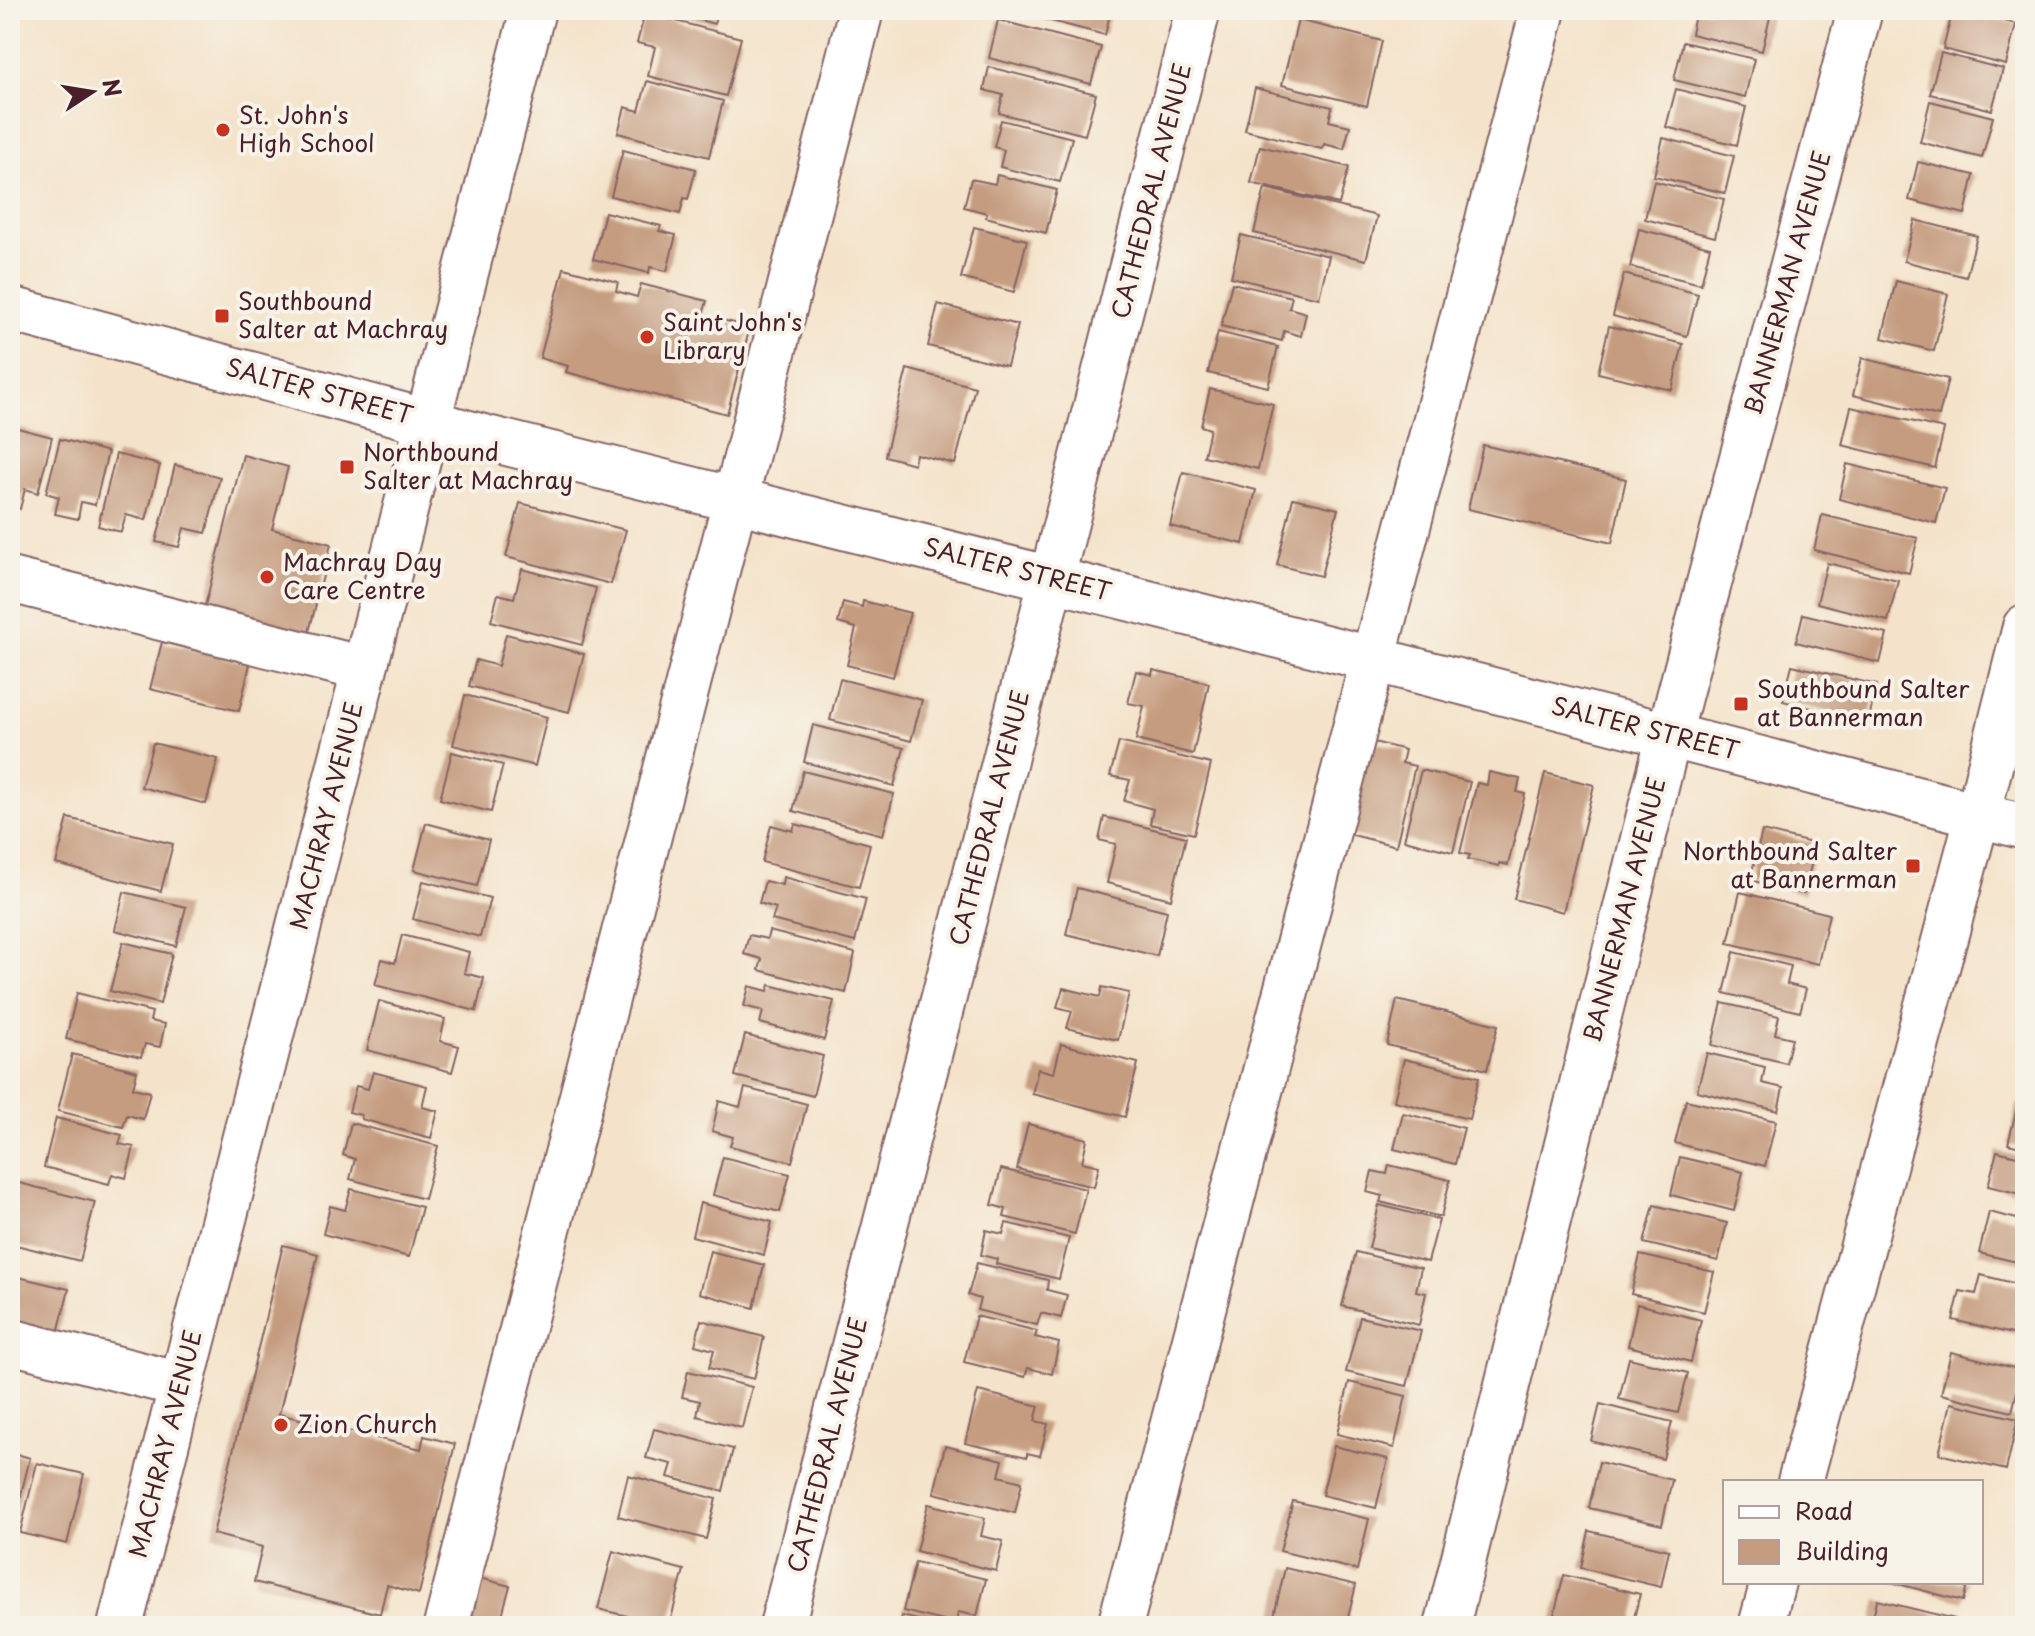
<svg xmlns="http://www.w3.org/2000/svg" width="2035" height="1636" viewBox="0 0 2035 1636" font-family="'Playpen Sans',sans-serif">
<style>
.building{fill:#c59c80}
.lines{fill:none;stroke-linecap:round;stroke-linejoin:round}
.minor-casing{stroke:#866463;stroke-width:48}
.major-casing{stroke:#866463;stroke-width:48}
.minor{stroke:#fff;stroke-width:44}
.major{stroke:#fff;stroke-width:44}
.poi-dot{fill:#c8321e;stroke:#f7f3e8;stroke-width:3}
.labels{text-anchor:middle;stroke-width:8;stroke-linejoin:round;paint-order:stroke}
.poi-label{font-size:24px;fill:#4a1f2b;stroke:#f7f3e8;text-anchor:start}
.street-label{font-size:24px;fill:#4a1f2b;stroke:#f7f3e8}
</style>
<rect width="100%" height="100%" fill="#f7f3e8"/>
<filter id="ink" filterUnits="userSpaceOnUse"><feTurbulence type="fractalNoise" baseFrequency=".0125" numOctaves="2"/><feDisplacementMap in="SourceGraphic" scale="16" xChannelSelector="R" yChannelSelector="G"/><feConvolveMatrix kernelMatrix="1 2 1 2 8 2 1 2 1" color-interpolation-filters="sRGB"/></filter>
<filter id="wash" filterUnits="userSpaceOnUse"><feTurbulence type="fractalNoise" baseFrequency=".006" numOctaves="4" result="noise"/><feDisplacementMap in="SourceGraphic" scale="32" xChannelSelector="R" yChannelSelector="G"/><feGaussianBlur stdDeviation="1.8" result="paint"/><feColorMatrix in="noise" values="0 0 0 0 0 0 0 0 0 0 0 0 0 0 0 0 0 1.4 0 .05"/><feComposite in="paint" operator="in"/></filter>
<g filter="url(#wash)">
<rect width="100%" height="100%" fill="#f4e3ca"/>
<g id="blocks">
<path class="building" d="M 665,10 L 718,10 L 714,24 Z
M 1033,10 L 1111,10 L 1105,35 L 1032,16 Z
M 1696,10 L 1757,10 L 1771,13 L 1762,51 L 1691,34 Z
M 1953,10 L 1963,10 L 2016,24 L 2006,65 L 1943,49 Z
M 1987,10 L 2021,10 L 2019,19 Z
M 645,13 L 741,38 L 726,96 L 648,76 L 655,47 L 637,43 Z
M 998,20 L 1101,47 L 1091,84 L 989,58 Z
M 1298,20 L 1382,41 L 1367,106 L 1282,85 Z
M 1683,42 L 1754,59 L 1745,97 L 1674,80 Z
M 1941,53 L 2003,69 L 1992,110 L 1930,94 Z
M 989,67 L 1096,94 L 1085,135 L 999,113 L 1003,95 L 984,90 Z
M 647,81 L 723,101 L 709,157 L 618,133 L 625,107 L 639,111 Z
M 1255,88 L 1332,107 L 1329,121 L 1350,126 L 1344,149 L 1324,144 L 1322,149 L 1245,130 Z
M 1676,89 L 1746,107 L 1737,145 L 1666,127 Z
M 1930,101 L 1993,117 L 1982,158 L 1920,142 Z
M 1001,120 L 1072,138 L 1060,182 L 1000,167 L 1004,150 L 994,147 Z
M 1663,138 L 1734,156 L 1725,193 L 1654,176 Z
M 1260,146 L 1349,167 L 1339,204 L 1251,183 Z
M 623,150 L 696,169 L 688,199 L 684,198 L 680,214 L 611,196 Z
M 1918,162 L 1974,175 L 1965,214 L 1909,200 Z
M 997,175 L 1057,190 L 1046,233 L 986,217 L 987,213 L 964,207 L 971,179 L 995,184 Z
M 1654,181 L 1724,199 L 1715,237 L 1645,219 Z
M 1265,188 L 1377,216 L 1366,260 L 1254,233 Z
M 605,212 L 661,226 L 659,231 L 676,235 L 667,271 L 650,267 L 649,273 L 593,259 Z
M 1915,220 L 1977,236 L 1966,277 L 1904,261 Z
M 974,227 L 1027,240 L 1014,292 L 961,278 Z
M 1639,229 L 1710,247 L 1701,284 L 1630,267 Z
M 1241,235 L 1329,256 L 1319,298 L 1231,277 Z
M 564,268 L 618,282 L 616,291 L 637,297 L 641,284 L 707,301 L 703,315 L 750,327 L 727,414 L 566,372 L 568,366 L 540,358 Z
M 1624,274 L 1698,294 L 1687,336 L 1613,316 Z
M 1896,281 L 1948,294 L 1934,351 L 1882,338 Z
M 1232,283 L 1292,297 L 1289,308 L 1306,313 L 1301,336 L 1284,331 L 1282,341 L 1221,326 Z
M 938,304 L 1018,325 L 1007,366 L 928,346 Z
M 1609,326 L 1683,344 L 1672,390 L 1598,373 Z
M 1218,332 L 1278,347 L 1268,387 L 1208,373 Z
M 1862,358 L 1948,379 L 1939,416 L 1853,395 Z
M 907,369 L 975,387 L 955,464 L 916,454 L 914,464 L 885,456 Z
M 1210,389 L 1273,404 L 1258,469 L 1204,456 L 1210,429 L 1201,426 Z
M 1851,407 L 1944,429 L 1935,468 L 1842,445 Z
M 10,426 L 52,437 L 38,493 L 25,489 L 20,509 L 10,506 Z
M 60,439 L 108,452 L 95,505 L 81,502 L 78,519 L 55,514 L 59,497 L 46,493 Z
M 1483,445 L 1626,479 L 1612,543 L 1468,509 Z
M 116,454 L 160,465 L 146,520 L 126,515 L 121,532 L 98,526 Z
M 243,455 L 288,467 L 272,529 L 331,544 L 308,636 L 204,610 Z
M 1847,464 L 1945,488 L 1936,523 L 1839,499 Z
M 175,465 L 220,477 L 206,533 L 184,528 L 179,547 L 156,542 Z
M 1183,472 L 1256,490 L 1243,544 L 1170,526 Z
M 1293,498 L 1338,509 L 1321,576 L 1277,565 Z
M 520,503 L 626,530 L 611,584 L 506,557 Z
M 1822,515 L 1918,538 L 1909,573 L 1814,550 Z
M 1827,563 L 1898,580 L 1888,621 L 1817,603 Z
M 522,569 L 596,588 L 582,645 L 491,621 L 498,594 L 514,598 Z
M 863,601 L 910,613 L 893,677 L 847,665 L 856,628 L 838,623 L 843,602 L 862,607 Z
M 1803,614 L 1887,634 L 1880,663 L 1796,642 Z
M 506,634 L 584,654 L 569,712 L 469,686 L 476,660 L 498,666 Z
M 162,642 L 250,664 L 239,711 L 150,689 Z
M 1792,665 L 1877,685 L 1868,722 L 1783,701 Z
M 1153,670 L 1209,683 L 1193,754 L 1136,740 L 1144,706 L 1128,703 L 1136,671 L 1152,675 Z
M 840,679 L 922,700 L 911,741 L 830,720 Z
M 465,695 L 547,717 L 535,766 L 453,745 Z
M 813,725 L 904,748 L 894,786 L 804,762 Z
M 1119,742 L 1211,764 L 1194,834 L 1150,824 L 1153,809 L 1124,801 L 1130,780 L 1110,776 Z
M 1374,742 L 1405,750 L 1402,763 L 1415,766 L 1396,846 L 1345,833 L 1364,754 L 1371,755 Z
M 153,743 L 218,759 L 206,804 L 141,787 Z
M 452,752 L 503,765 L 491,812 L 440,799 Z
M 1421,770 L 1470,782 L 1453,852 L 1404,840 Z
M 803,771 L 894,794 L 883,835 L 793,811 Z
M 1489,772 L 1520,779 L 1517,792 L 1525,794 L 1508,865 L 1499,863 L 1499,866 L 1468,859 L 1470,855 L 1460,853 L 1477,783 L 1487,785 Z
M 1545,773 L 1594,785 L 1563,912 L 1514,899 Z
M 1104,817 L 1186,837 L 1171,899 L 1107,883 L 1116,844 L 1099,840 Z
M 68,818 L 173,844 L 161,891 L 56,864 Z
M 426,823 L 489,840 L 477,886 L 414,870 Z
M 795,824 L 870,844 L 859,887 L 762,862 L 771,825 L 793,831 Z
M 1762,831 L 1816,844 L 1804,894 L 1750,880 Z
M 783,877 L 866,899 L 855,942 L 772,920 L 776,908 L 759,903 L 765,881 L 782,885 Z
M 423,881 L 490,898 L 480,937 L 413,919 Z
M 1077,888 L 1167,911 L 1157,956 L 1066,934 Z
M 124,892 L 186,907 L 176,946 L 115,930 Z
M 1740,892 L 1829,914 L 1818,964 L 1728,943 Z
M 769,931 L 855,953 L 846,993 L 759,970 L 762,959 L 744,954 L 749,935 L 767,939 Z
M 402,935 L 469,952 L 464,973 L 484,978 L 476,1011 L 375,985 L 382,959 L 395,963 Z
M 123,942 L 172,954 L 160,1004 L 110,991 Z
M 1734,952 L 1791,966 L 1787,984 L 1806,989 L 1800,1012 L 1724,993 Z
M 770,985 L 834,1001 L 824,1040 L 760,1023 L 763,1011 L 744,1006 L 749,986 L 768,991 Z
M 1102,987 L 1129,993 L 1118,1040 L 1067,1028 L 1072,1011 L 1057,1007 L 1063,988 L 1100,997 Z
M 77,993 L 152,1012 L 150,1021 L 165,1024 L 160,1047 L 145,1044 L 141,1057 L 66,1039 Z
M 1397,1000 L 1498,1025 L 1487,1070 L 1387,1045 Z
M 379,1001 L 445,1019 L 440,1041 L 459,1046 L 452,1072 L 367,1050 Z
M 1722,1003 L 1779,1016 L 1775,1034 L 1792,1038 L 1786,1063 L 1712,1045 Z
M 745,1035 L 823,1056 L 813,1096 L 735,1076 Z
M 1061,1044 L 1138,1063 L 1125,1117 L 1032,1094 L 1038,1069 L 1054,1073 Z
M 1707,1053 L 1765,1067 L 1762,1083 L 1783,1088 L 1778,1111 L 1697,1091 Z
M 72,1054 L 137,1071 L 133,1088 L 150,1092 L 143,1119 L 127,1115 L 123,1127 L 58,1111 Z
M 1404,1059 L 1479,1077 L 1469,1119 L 1394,1101 Z
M 373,1072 L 427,1086 L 422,1107 L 438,1111 L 431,1138 L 361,1119 L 361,1115 L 349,1112 L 356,1086 L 368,1089 Z
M 745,1088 L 807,1104 L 792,1162 L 730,1146 L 733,1137 L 712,1131 L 719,1101 L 740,1107 Z
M 1686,1100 L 1776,1121 L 1765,1166 L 1675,1143 Z
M 2018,1103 L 2025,1105 L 2025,1148 L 2008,1144 Z
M 1403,1113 L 1464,1128 L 1455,1164 L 1394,1149 Z
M 56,1118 L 122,1135 L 119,1144 L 134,1147 L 126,1178 L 112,1174 L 109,1184 L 44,1167 Z
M 351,1123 L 438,1146 L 424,1199 L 350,1179 L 355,1159 L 343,1155 Z
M 1028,1124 L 1087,1139 L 1082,1162 L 1099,1166 L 1094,1187 L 1017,1169 Z
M 1997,1151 L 2025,1158 L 2025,1195 L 1988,1186 Z
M 723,1157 L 790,1174 L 780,1212 L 713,1195 Z
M 1680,1157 L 1743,1172 L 1734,1211 L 1671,1195 Z
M 1389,1165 L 1450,1180 L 1441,1217 L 1380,1202 L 1382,1196 L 1367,1192 L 1372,1171 L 1387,1174 Z
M 1001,1169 L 1086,1189 L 1075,1234 L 1004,1217 L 1006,1209 L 992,1205 Z
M 15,1182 L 95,1202 L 80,1261 L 12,1244 L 18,1218 L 10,1216 L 10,1200 Z
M 351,1189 L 422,1207 L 409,1257 L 323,1234 L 330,1206 L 345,1210 Z
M 700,1203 L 772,1222 L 764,1255 L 692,1236 Z
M 1379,1205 L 1439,1220 L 1428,1262 L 1369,1248 Z
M 1654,1205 L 1727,1223 L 1718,1261 L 1644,1243 Z
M 1989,1212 L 2025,1221 L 2025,1264 L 1979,1253 Z
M 1006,1223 L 1069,1238 L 1059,1279 L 996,1264 L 997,1259 L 981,1255 L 986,1230 L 1003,1234 Z
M 283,1245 L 318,1254 L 279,1414 L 421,1449 L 424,1436 L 455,1444 L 419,1594 L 387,1585 L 380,1614 L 254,1582 L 262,1547 L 213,1534 Z
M 710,1251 L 764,1265 L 754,1308 L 699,1293 Z
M 1356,1252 L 1421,1268 L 1416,1291 L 1426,1293 L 1419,1325 L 1342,1306 Z
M 1640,1255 L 1714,1272 L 1704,1312 L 1631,1294 Z
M 977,1263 L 1048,1280 L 1047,1290 L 1067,1295 L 1061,1318 L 1041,1313 L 1037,1325 L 977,1310 L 980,1299 L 968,1295 Z
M 10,1275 L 69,1289 L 55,1345 L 10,1333 Z
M 1981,1275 L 2025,1286 L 2025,1337 L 1953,1320 L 1960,1291 L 1976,1294 Z
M 1637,1304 L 1701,1320 L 1691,1362 L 1628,1346 Z
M 976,1316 L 1037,1331 L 1035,1337 L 1059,1343 L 1052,1374 L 1028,1368 L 1025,1377 L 964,1362 Z
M 1360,1317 L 1421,1331 L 1407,1386 L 1346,1372 Z
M 701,1320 L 764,1337 L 754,1379 L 709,1368 L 714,1350 L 695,1345 Z
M 1951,1352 L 2022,1370 L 2012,1412 L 1941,1394 Z
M 1629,1358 L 1688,1373 L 1678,1413 L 1619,1399 Z
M 688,1371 L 752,1387 L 742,1428 L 697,1416 L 700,1401 L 682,1397 Z
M 1349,1382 L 1406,1396 L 1394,1448 L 1337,1434 Z
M 978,1391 L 1039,1406 L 1035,1421 L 1048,1424 L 1040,1456 L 1027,1453 L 1027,1457 L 965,1443 Z
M 1951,1403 L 2018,1419 L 2006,1470 L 1939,1454 Z
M 1600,1404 L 1672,1422 L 1663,1459 L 1591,1441 Z
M 654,1429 L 733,1449 L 723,1491 L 668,1477 L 672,1464 L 646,1458 Z
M 945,1446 L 1003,1460 L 999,1476 L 1022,1482 L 1015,1513 L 934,1493 Z
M 1334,1446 L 1388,1459 L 1376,1508 L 1322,1495 Z
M 10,1452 L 30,1458 L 11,1535 L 10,1535 Z
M 1599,1462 L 1672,1480 L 1662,1525 L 1589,1508 Z
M 37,1463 L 84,1474 L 67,1544 L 20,1533 Z
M 628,1475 L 716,1499 L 706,1539 L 618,1516 Z
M 1293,1501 L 1369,1519 L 1357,1570 L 1280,1551 Z
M 928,1504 L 985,1518 L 981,1536 L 1003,1541 L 996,1571 L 916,1551 Z
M 1589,1531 L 1669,1550 L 1661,1587 L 1581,1568 Z
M 613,1551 L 684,1570 L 669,1626 L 598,1609 Z
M 915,1562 L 986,1579 L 977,1616 L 958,1612 L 956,1624 L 903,1611 Z
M 1285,1568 L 1356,1585 L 1346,1626 L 1298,1626 L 1273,1620 Z
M 464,1574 L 510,1586 L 499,1626 L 450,1626 Z
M 1564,1575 L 1640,1594 L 1632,1626 L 1562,1626 L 1552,1623 Z
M 1891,1582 L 1968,1582 L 1963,1601 Z
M 1877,1600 L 1955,1619 L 1953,1626 L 1871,1626 Z
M 902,1616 L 938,1625 L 938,1626 L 899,1626 Z"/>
</g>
</g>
<g filter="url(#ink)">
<use href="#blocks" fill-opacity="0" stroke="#866463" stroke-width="2"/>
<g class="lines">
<g class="minor-casing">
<path id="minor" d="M 10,580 L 364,669
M 10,1341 L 181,1385
M 1800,1482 L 1978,814 L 2025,627
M 121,1622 L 533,10
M 446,1626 L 861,10
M 782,1626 L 1198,10
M 1120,1626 L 1543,10
M 1447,1626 L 1669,735 L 1860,10
M 1761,1626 L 1773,1582"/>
</g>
<g class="major-casing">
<path id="major" d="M 10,309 L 483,437 L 1372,659 L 2025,827"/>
</g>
<use href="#minor" class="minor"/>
<use href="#major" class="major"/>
</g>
</g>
<g class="poi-dot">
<circle cx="223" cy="130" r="8"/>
<rect x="214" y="308" width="16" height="16" rx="4"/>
<circle cx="647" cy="337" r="8"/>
<rect x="339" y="459" width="16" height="16" rx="4"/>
<circle cx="267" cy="577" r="8"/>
<rect x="1733" y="696" width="16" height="16" rx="4"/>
<rect x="1905" y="858" width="16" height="16" rx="4"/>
<circle cx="281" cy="1425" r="8"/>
</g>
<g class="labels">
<g class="poi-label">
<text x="239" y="124">St. John's<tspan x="239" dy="28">High School</tspan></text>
<text x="238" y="310">Southbound<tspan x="238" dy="28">Salter at Machray</tspan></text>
<text x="663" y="331">Saint John's<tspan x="663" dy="28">Library</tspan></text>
<text x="363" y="461">Northbound<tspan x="363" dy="28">Salter at Machray</tspan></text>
<text x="283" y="571">Machray Day<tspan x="283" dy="28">Care Centre</tspan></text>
<text x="1757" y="698">Southbound Salter<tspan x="1757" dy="28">at Bannerman</tspan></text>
<text x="1897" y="860" text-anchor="end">Northbound Salter<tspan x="1897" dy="28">at Bannerman</tspan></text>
<text x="297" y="1433">Zion Church</text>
</g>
<g class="street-label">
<text transform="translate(1152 191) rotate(-76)" y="8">CATHEDRAL AVENUE</text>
<text transform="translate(1788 283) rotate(-75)" y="8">BANNERMAN AVENUE</text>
<text transform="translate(319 392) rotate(15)" y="8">SALTER STREET</text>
<text transform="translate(1017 570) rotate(14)" y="8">SALTER STREET</text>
<text transform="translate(1645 729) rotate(14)" y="8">SALTER STREET</text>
<text transform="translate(327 816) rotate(-76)" y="8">MACHRAY AVENUE</text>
<text transform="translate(990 818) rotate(-76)" y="8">CATHEDRAL AVENUE</text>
<text transform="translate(1625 910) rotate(-76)" y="8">BANNERMAN AVENUE</text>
<text transform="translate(166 1444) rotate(-76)" y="8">MACHRAY AVENUE</text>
<text transform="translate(828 1445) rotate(-76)" y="8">CATHEDRAL AVENUE</text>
</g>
</g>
<rect width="2035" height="1636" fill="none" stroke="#f7f3e8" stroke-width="40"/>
<rect x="1723" y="1480" width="260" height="104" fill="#f7f3e8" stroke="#b29e9c" stroke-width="2"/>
<rect x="1739" y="1506" width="40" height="12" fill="#ffffff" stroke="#b29e9c" stroke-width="2"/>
<text x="1795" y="1520" font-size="24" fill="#4a1f2b">Road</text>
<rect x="1739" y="1540" width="40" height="24" fill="#c59c80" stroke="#b29e9c" stroke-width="2"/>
<text x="1795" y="1560" font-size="24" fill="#4a1f2b">Building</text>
<g transform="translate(92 92) rotate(78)" stroke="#f7f3e8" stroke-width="6" paint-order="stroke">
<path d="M0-6L14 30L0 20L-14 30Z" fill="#4a1f2b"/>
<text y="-12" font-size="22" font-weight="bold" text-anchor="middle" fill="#4a1f2b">N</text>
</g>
</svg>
